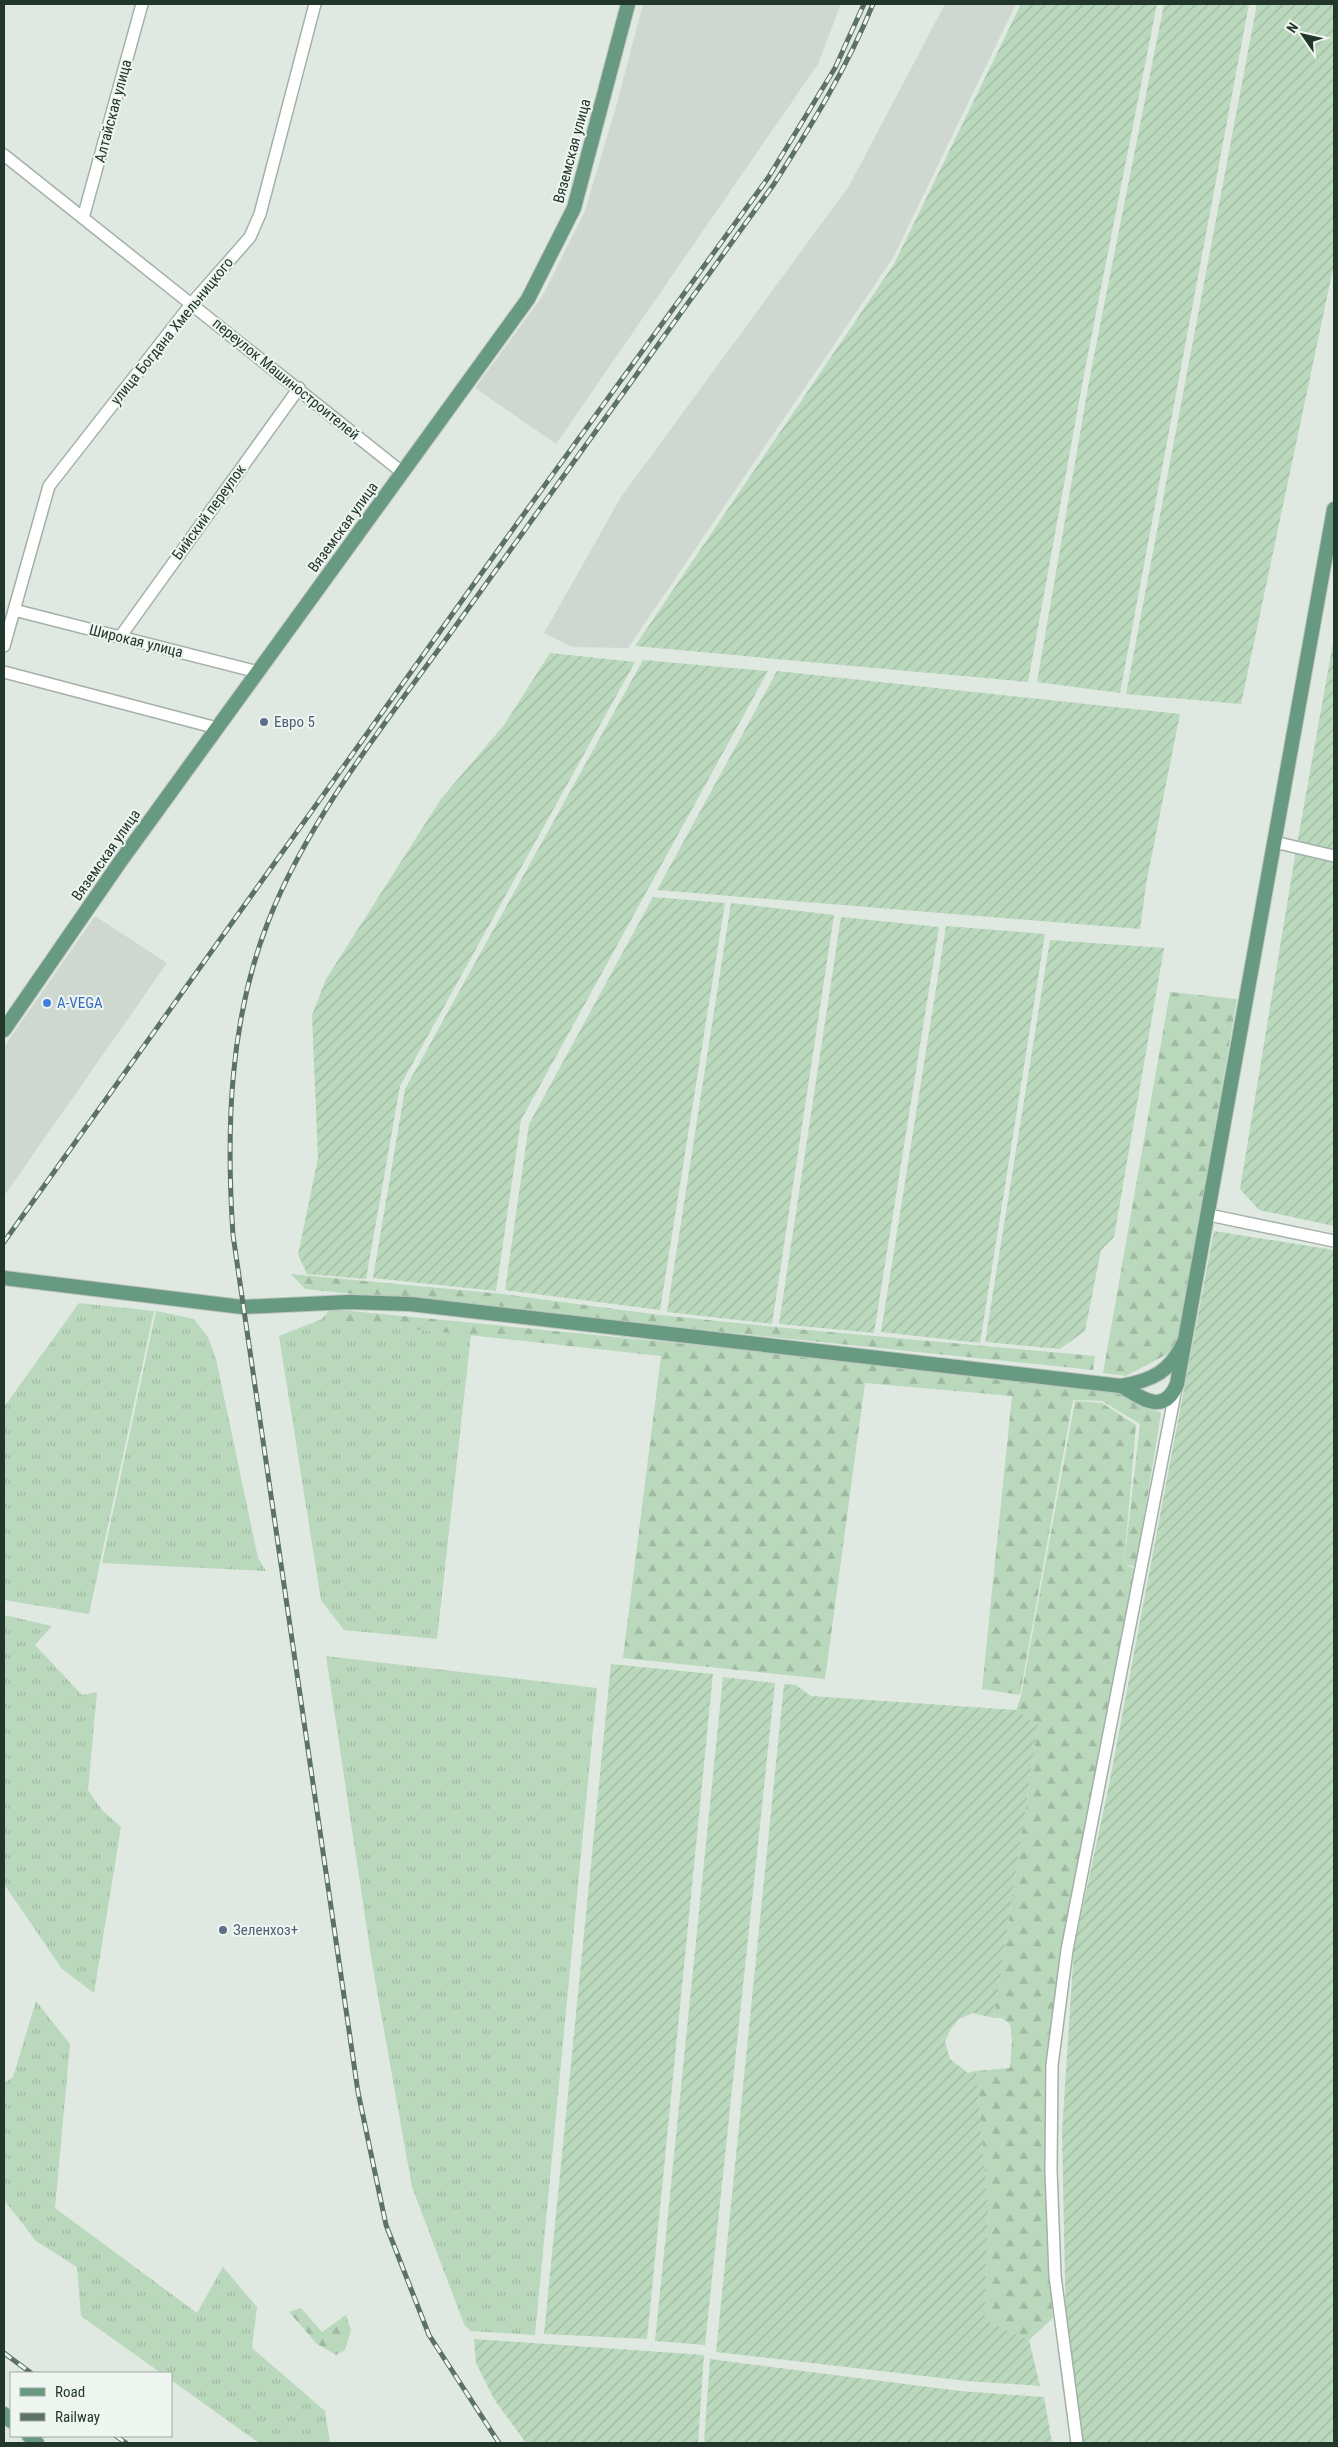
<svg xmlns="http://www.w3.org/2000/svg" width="1338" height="2447" viewBox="0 0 1338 2447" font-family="'Roboto Condensed',sans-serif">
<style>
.built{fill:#ced8d1}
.grass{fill:url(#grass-tufts)}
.forest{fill:url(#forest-firs)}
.garden{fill:url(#garden-furrows)}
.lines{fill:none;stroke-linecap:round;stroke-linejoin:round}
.minor-casing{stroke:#a3b0a8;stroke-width:14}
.major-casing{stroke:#bdc3c0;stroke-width:16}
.minor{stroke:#fff;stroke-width:11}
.major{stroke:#689981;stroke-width:14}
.rail-casing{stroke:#5c7267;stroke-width:5}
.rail{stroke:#eff6f1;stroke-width:3;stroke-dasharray:9;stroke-linecap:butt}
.service-dot{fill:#5c6f8a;stroke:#eff6f1;stroke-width:2}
.shop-dot{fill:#3f7fe0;stroke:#eff6f1;stroke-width:2}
.labels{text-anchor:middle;stroke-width:4;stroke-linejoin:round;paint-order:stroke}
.street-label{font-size:15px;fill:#22372c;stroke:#eff6f1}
.service-label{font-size:15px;fill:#4e5e75;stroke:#eff6f1;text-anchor:start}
.shop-label{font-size:15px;fill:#366cbe;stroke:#eff6f1;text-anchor:start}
</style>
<defs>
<pattern id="grass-tufts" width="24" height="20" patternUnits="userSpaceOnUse" patternTransform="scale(1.25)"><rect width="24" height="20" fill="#bad8bb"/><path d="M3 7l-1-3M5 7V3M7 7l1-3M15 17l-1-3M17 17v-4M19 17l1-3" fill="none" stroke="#a0baa1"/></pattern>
<pattern id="forest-firs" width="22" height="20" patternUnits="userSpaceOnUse" patternTransform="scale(1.25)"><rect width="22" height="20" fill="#bad8bb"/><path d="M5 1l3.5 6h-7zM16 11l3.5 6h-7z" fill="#a0baa1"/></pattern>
<pattern id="garden-furrows" width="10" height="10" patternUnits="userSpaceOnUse" patternTransform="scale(1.25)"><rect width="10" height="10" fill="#bad8bb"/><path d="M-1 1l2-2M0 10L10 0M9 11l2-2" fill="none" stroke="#a0baa1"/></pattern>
</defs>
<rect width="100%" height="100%" fill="#dfe9e2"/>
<path class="built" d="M 643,4 L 841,4 L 818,64 L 556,444 L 475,388 L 542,297 L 585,211 L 619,96 Z
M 945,4 L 1016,4 L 893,258 L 628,648 L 572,647 L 544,633 L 621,497 L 849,186 Z
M 95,916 L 167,963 L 4,1196 L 4,1047 Z"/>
<path class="grass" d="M 79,1303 L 154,1311 L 89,1614 L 4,1600 L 4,1407 Z
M 156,1311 L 194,1319 L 208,1337 L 216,1359 L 258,1558 L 266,1571 L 102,1563 Z
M 322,1319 L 471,1335 L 437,1639 L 344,1630 L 321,1600 L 279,1336 Z
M 4,1615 L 52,1626 L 35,1645 L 82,1695 L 97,1692 L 88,1790 L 102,1810 L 121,1827 L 94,1993 L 62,1969 L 4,1884 Z
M 326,1656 L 597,1688 L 535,2335 L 470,2331 L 464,2324 L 412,2187 L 372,1963 Z
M 36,2001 L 70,2044 L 55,2208 L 197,2313 L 223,2267 L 257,2307 L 252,2348 L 325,2411 L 330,2443 L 259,2443 L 171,2380 L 171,2373 L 161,2373 L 81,2316 L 77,2267 L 36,2241 L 4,2200 L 4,2083 L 13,2077 Z"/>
<path class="forest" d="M 1170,992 L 1237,999 L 1177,1349 L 1126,1376 L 1103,1373 Z
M 291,1274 L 503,1294 L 660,1315 L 775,1327 L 1095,1356 L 1093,1370 L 305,1289 Z
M 330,1309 L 811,1356 L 1122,1390 L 1161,1413 L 1136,1567 L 1125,1564 L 1135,1569 L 1072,1902 L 1046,2164 L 1047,2252 L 1053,2318 L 1029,2340 L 985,2320 L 988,2205 L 976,2071 L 1010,2068 L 1012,2040 L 1010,2024 L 1002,2018 L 994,2018 L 1038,1725 L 1016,1710 L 1021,1696 L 1075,1401 L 1102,1403 L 1136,1425 L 1124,1564 L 1140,1424 L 1102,1401 L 1073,1400 L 1020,1695 L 982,1689 L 1012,1396 L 865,1383 L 825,1679 L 623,1658 L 661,1356 L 322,1319 Z
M 301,2308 L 322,2332 L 346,2315 L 351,2330 L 345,2350 L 336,2355 L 317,2344 L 289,2312 Z"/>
<path class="garden" d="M 1021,4 L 1157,4 L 1085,369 L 1028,682 L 635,646 L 894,264 Z
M 1164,4 L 1249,4 L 1120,693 L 1037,682 L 1090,376 Z
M 1257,4 L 1334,4 L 1334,264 L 1241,704 L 1126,694 Z
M 1334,637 L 1334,1226 L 1259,1210 L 1240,1189 L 1296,850 Z
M 550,653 L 635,662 L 400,1086 L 366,1279 L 307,1274 L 298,1255 L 318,1158 L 312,1015 L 326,979 L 441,799 L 504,725 Z
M 643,660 L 768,671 L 521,1120 L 496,1291 L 373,1278 L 405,1089 Z
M 777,671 L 1180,714 L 1146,884 L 1140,929 L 657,890 Z
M 653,897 L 725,903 L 660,1310 L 505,1290 L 529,1124 Z
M 731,903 L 834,915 L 772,1324 L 667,1312 Z
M 841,917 L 939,927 L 874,1333 L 779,1324 Z
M 946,926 L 1045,934 L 980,1343 L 881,1332 Z
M 1050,940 L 1164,948 L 1114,1237 L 1101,1250 L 1085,1331 L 1060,1349 L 985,1342 Z
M 1214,1231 L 1334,1250 L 1334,2443 L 1082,2443 L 1066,2329 L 1062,2132 L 1074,1948 L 1109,1785 Z
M 611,1664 L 713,1674 L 647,2339 L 544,2334 Z
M 723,1677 L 775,1683 L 705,2345 L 655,2341 Z
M 784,1684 L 796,1685 L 811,1696 L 1016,1710 L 1038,1725 L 994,2018 L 973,2013 L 959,2019 L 950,2030 L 945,2042 L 950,2059 L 968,2073 L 976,2071 L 988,2205 L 985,2320 L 1029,2340 L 1040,2386 L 967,2381 L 716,2352 Z
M 474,2339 L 704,2355 L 698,2443 L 526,2443 L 494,2399 L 476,2363 Z
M 710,2359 L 960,2391 L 1044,2397 L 1052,2443 L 704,2443 Z"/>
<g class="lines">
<g class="minor-casing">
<path id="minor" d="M 4,155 L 403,473
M 83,218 L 142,4
M 14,610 L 258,672
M 120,637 L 299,388
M 4,646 L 49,486 L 192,303 L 250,237 L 260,214 L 315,4
M 4,672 L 217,728
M 1274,842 L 1334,856
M 1209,1215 L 1334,1241
M 1077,2443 L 1055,2276 L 1051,2170 L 1052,2065 L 1067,1950 L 1176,1388"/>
</g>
<g class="major-casing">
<path id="major" d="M 4,1030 L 120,862 L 528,299 L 574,208 L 628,4
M 4,1278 L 242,1307 L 349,1302 L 410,1304 L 1121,1386 C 1153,1380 1170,1372 1184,1342
M 1121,1386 C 1142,1398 1164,1416 1177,1384 L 1334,509
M 4,2414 L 11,2421
M 29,2436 L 37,2443"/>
</g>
<use href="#minor" class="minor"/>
<use href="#major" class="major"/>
<g class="rail-casing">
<path id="rail" d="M 4,1242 L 521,518 L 768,178 L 835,68 L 864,4
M 4,2353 L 31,2373
M 116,2436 L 126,2443
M 499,2443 L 429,2335 L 386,2225 L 358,2092 L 233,1235 C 226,1129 229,1022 268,922 C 309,816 394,712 460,620 C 565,474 669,329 774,184 C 811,126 847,68 873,4"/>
</g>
<use href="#rail" class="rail"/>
</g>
<g class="service-dot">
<circle cx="264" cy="722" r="5"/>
<circle cx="223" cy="1930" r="5"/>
</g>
<circle class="shop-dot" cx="47" cy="1003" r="5"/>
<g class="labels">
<g class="street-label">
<text transform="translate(113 111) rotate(-75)" y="5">Алтайская улица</text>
<text transform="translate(572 151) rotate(-75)" y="5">Вяземская улица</text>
<text transform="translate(172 331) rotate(-51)" y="5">улица Богдана Хмельницкого</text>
<text transform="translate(286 379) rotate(39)" y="5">переулок Машиностроителей</text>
<text transform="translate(209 512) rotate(-54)" y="5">Бийский переулок</text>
<text transform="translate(343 527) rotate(-54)" y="5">Вяземская улица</text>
<text transform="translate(136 641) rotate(14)" y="5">Широкая улица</text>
<text transform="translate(106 855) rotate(-55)" y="5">Вяземская улица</text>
</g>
<g class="service-label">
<text x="274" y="727">Евро 5</text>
<text x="233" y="1935">Зеленхоз+</text>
</g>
<g class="shop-label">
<text x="57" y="1008">A-VEGA</text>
</g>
</g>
<rect width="1338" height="2447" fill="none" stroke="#22372c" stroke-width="10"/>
<rect x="10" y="2372" width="162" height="65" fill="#eff6f1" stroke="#9daaa2"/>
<rect x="20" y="2388" width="25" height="8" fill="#689981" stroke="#9daaa2"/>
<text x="55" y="2397" font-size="15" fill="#22372c">Road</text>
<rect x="20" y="2413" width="25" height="8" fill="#5c7267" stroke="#9daaa2"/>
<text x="55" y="2422" font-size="15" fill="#22372c">Railway</text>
<g transform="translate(1303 35) rotate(304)" stroke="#eff6f1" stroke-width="4" paint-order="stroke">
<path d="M0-4L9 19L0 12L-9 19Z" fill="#22372c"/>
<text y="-8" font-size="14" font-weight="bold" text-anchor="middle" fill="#22372c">N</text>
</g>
</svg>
